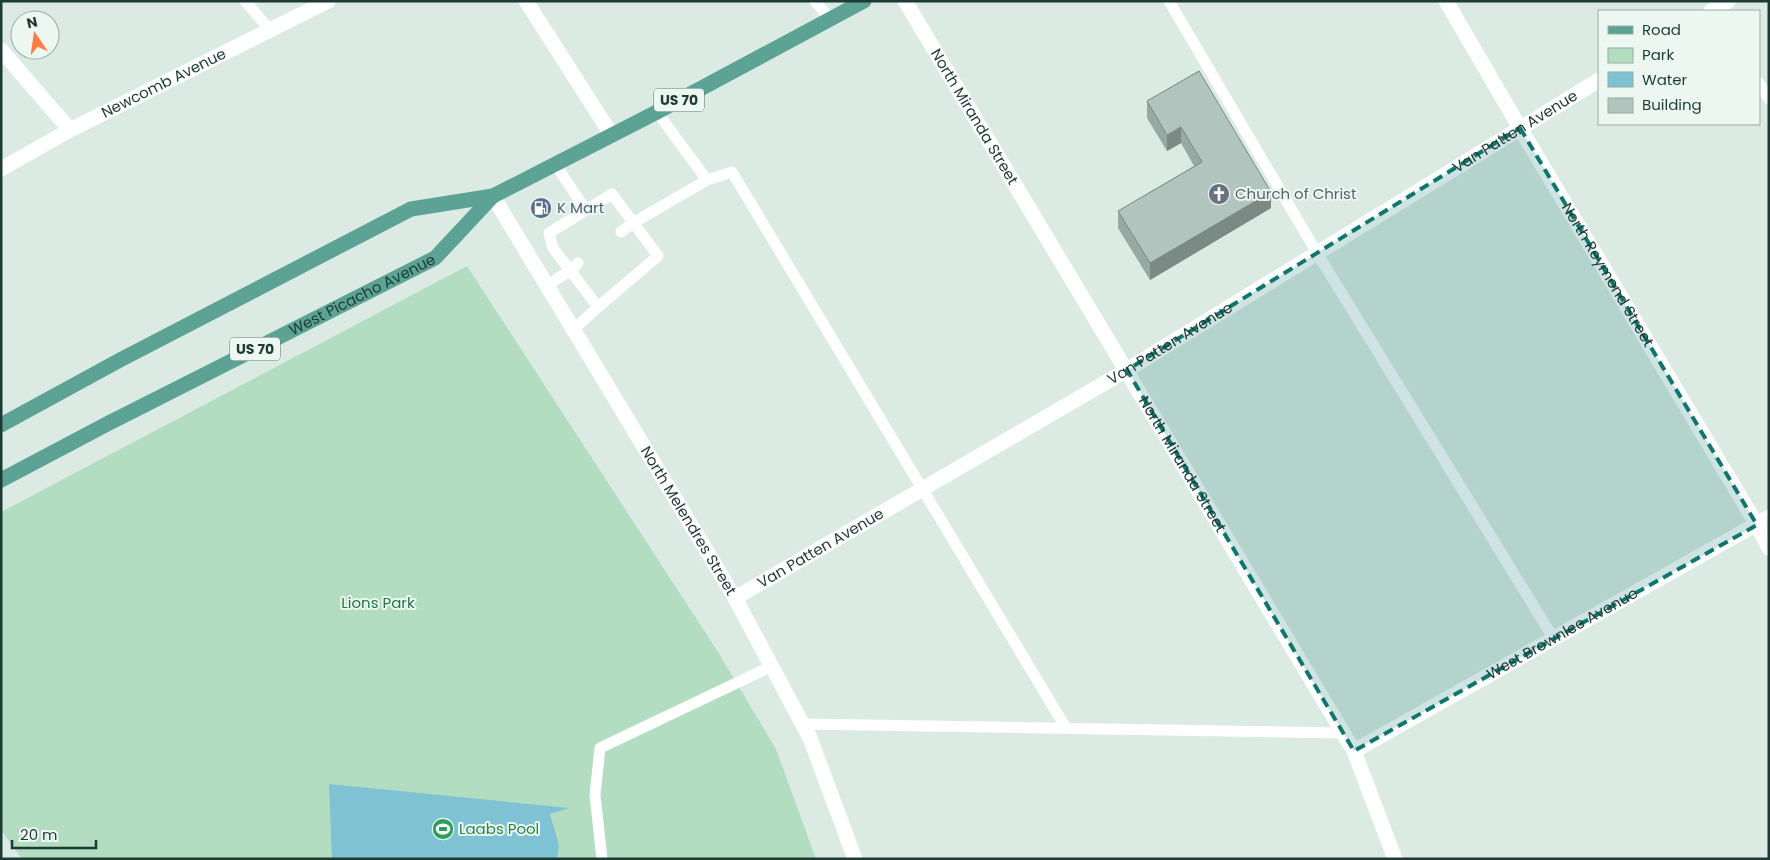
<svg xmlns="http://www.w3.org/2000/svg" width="1770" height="860" viewBox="0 0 1770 860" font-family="Poppins,sans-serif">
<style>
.green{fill:#b3ddc1}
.water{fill:#7fc2d4}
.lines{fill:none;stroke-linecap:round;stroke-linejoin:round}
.lane{stroke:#fff;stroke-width:11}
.street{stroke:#fff;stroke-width:15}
.primary{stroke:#5da395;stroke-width:15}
.wall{fill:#98a9a3}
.shaded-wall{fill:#7c8a85}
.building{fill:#b1c5be;stroke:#7c8a85}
.marked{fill:#0f766e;fill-opacity:0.2;stroke:#0f766e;stroke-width:4;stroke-dasharray:10 6;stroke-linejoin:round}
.labels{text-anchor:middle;stroke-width:4;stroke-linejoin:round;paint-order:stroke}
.shield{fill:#ecf7f2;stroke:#5b736d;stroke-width:1}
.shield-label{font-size:14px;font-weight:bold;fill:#1d3a34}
.street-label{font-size:15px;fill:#1d3a34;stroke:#ecf7f2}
.worship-label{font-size:15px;fill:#5b616d;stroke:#ecf7f2;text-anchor:start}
.service-label{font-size:15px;fill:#4e5e75;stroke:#ecf7f2;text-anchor:start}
.park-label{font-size:15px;fill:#257348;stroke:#ecf7f2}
.leisure-label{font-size:15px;fill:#27864d;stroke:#ecf7f2;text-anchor:start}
</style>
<rect width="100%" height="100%" fill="#dceae4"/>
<path class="green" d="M 467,266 L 718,652 L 776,749 L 816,859 L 22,859 L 1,830 L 1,512 Z"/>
<path class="water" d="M 329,784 L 569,808 L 550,814 L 559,845 L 557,859 L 332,859 Z"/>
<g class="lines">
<path class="lane" d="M 245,1 L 270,30
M 815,1 L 830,19
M 1169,1 L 1317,253 L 1554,639
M 1759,83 L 1769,99
M 657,112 L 707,180
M 555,164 L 586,210
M 621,232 L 633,223 L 707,180 L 732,172 L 1066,728
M 546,286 L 571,270 L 578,263
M 573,330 L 598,307 L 658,256 L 612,194 L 549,233 L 553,248 L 598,307
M 803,724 L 1343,733
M 602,859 L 595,795 L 600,748 L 772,666"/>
<g class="street">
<path d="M 526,1 L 611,134"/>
<path id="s1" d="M 905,1 L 1354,751 L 1395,859"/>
<path id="s2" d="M 1446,1 L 1520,128 L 1757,525 L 1769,548"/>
<path d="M 1711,11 L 1728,1"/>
<path d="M 1,50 L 70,130"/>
<path id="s3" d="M 1,169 L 70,130 L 328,1"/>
<path id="s4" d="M 493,196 L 735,598 L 810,738 L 855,859"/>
<path id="s5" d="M 735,598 L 1127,370 L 1599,80"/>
<path id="s6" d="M 1354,751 L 1769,517"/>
</g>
<g class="primary">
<path d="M 1,425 L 120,360 L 411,209 L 493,196 L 657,112 L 864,1"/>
<path id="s7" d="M 1,480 L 107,424 L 435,258 L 493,196"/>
</g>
</g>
<path class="wall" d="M 1199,71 L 1271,208 L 1150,280 L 1118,228 L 1118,211 L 1194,166 L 1181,143 L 1167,151 L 1147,118 L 1147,101 Z"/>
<path class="shaded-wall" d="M 1181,127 L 1181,143 L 1167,151 L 1167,135 Z
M 1271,192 L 1271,208 L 1150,280 L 1150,263 Z"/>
<path class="building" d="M 1199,71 L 1271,192 L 1150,263 L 1118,211 L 1202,162 L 1181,127 L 1167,135 L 1147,101 Z"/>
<path class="marked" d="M 1520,128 L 1757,525 L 1354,751 L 1127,370 Z"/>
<defs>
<g id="church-disc" transform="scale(1.125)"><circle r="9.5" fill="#6b7280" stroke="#ecf7f2"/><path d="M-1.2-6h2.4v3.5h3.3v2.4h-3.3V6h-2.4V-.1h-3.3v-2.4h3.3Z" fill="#fff"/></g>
<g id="fuel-disc" transform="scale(1.125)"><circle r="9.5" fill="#5c6f8a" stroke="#ecf7f2"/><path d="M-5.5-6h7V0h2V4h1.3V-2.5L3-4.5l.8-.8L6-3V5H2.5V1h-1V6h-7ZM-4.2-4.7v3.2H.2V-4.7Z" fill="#fff"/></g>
<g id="stadium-disc" transform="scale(1.125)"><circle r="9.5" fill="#2e9e5b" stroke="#ecf7f2"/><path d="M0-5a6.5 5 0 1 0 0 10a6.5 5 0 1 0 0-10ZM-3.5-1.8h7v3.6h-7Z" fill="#fff"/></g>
</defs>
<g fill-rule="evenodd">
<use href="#church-disc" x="1219" y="194"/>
<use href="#fuel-disc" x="541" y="208"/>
<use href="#stadium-disc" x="443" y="829"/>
</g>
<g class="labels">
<g class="shield">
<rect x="654" y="88.5" width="50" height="23" rx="4"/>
<rect x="230" y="337.5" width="50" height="23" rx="4"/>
</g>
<g class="shield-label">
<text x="679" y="105">US 70</text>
<text x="255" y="354">US 70</text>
</g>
<g class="street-label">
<text dy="5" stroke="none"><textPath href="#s3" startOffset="184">Newcomb Avenue</textPath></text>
<text dy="5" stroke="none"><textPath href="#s1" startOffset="135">North Miranda Street</textPath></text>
<text dy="5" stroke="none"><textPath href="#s5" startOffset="909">Van Patten Avenue</textPath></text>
<text dy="5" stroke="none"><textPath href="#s2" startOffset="318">North Reymond Street</textPath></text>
<text dy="5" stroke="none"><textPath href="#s7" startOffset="406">West Picacho Avenue</textPath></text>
<text dy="5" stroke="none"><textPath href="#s5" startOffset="504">Van Patten Avenue</textPath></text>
<text dy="5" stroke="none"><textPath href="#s1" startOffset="540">North Miranda Street</textPath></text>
<text dy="5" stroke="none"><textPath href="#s4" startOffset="379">North Melendres Street</textPath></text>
<text dy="5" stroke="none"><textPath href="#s5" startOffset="99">Van Patten Avenue</textPath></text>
<text dy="5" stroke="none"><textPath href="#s6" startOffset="239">West Brownlee Avenue</textPath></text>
</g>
<g class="worship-label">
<text x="1235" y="199">Church of Christ</text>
</g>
<g class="service-label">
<text x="557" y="213">K Mart</text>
</g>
<g class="park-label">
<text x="378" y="608">Lions Park</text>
</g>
<g class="leisure-label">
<text x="459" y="834">Laabs Pool</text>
</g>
</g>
<rect width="1770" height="860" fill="none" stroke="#1d3a34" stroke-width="5"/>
<rect x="1598" y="10" width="162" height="115" fill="#ecf7f2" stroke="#99aba6"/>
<rect x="1608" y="26" width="25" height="8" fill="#5da395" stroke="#99aba6"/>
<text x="1642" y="35" font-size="15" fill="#1d3a34">Road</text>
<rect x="1608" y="48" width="25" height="15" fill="#b3ddc1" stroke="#99aba6"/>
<text x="1642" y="60" font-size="15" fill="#1d3a34">Park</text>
<rect x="1608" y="72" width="25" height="15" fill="#7fc2d4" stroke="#99aba6"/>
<text x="1642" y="85" font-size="15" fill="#1d3a34">Water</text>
<rect x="1608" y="98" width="25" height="15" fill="#b1c5be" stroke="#99aba6"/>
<text x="1642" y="110" font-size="15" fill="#1d3a34">Building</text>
<g transform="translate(35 35) rotate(347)"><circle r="24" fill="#ecf7f2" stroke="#99aba6"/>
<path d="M0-4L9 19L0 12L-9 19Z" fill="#fd7e47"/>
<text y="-8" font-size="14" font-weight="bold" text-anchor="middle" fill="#1d3a34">N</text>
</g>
<path d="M12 840v8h84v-8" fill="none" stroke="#1d3a34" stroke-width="2.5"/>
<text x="20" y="840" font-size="15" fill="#1d3a34" stroke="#ecf7f2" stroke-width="4" paint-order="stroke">20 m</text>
</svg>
